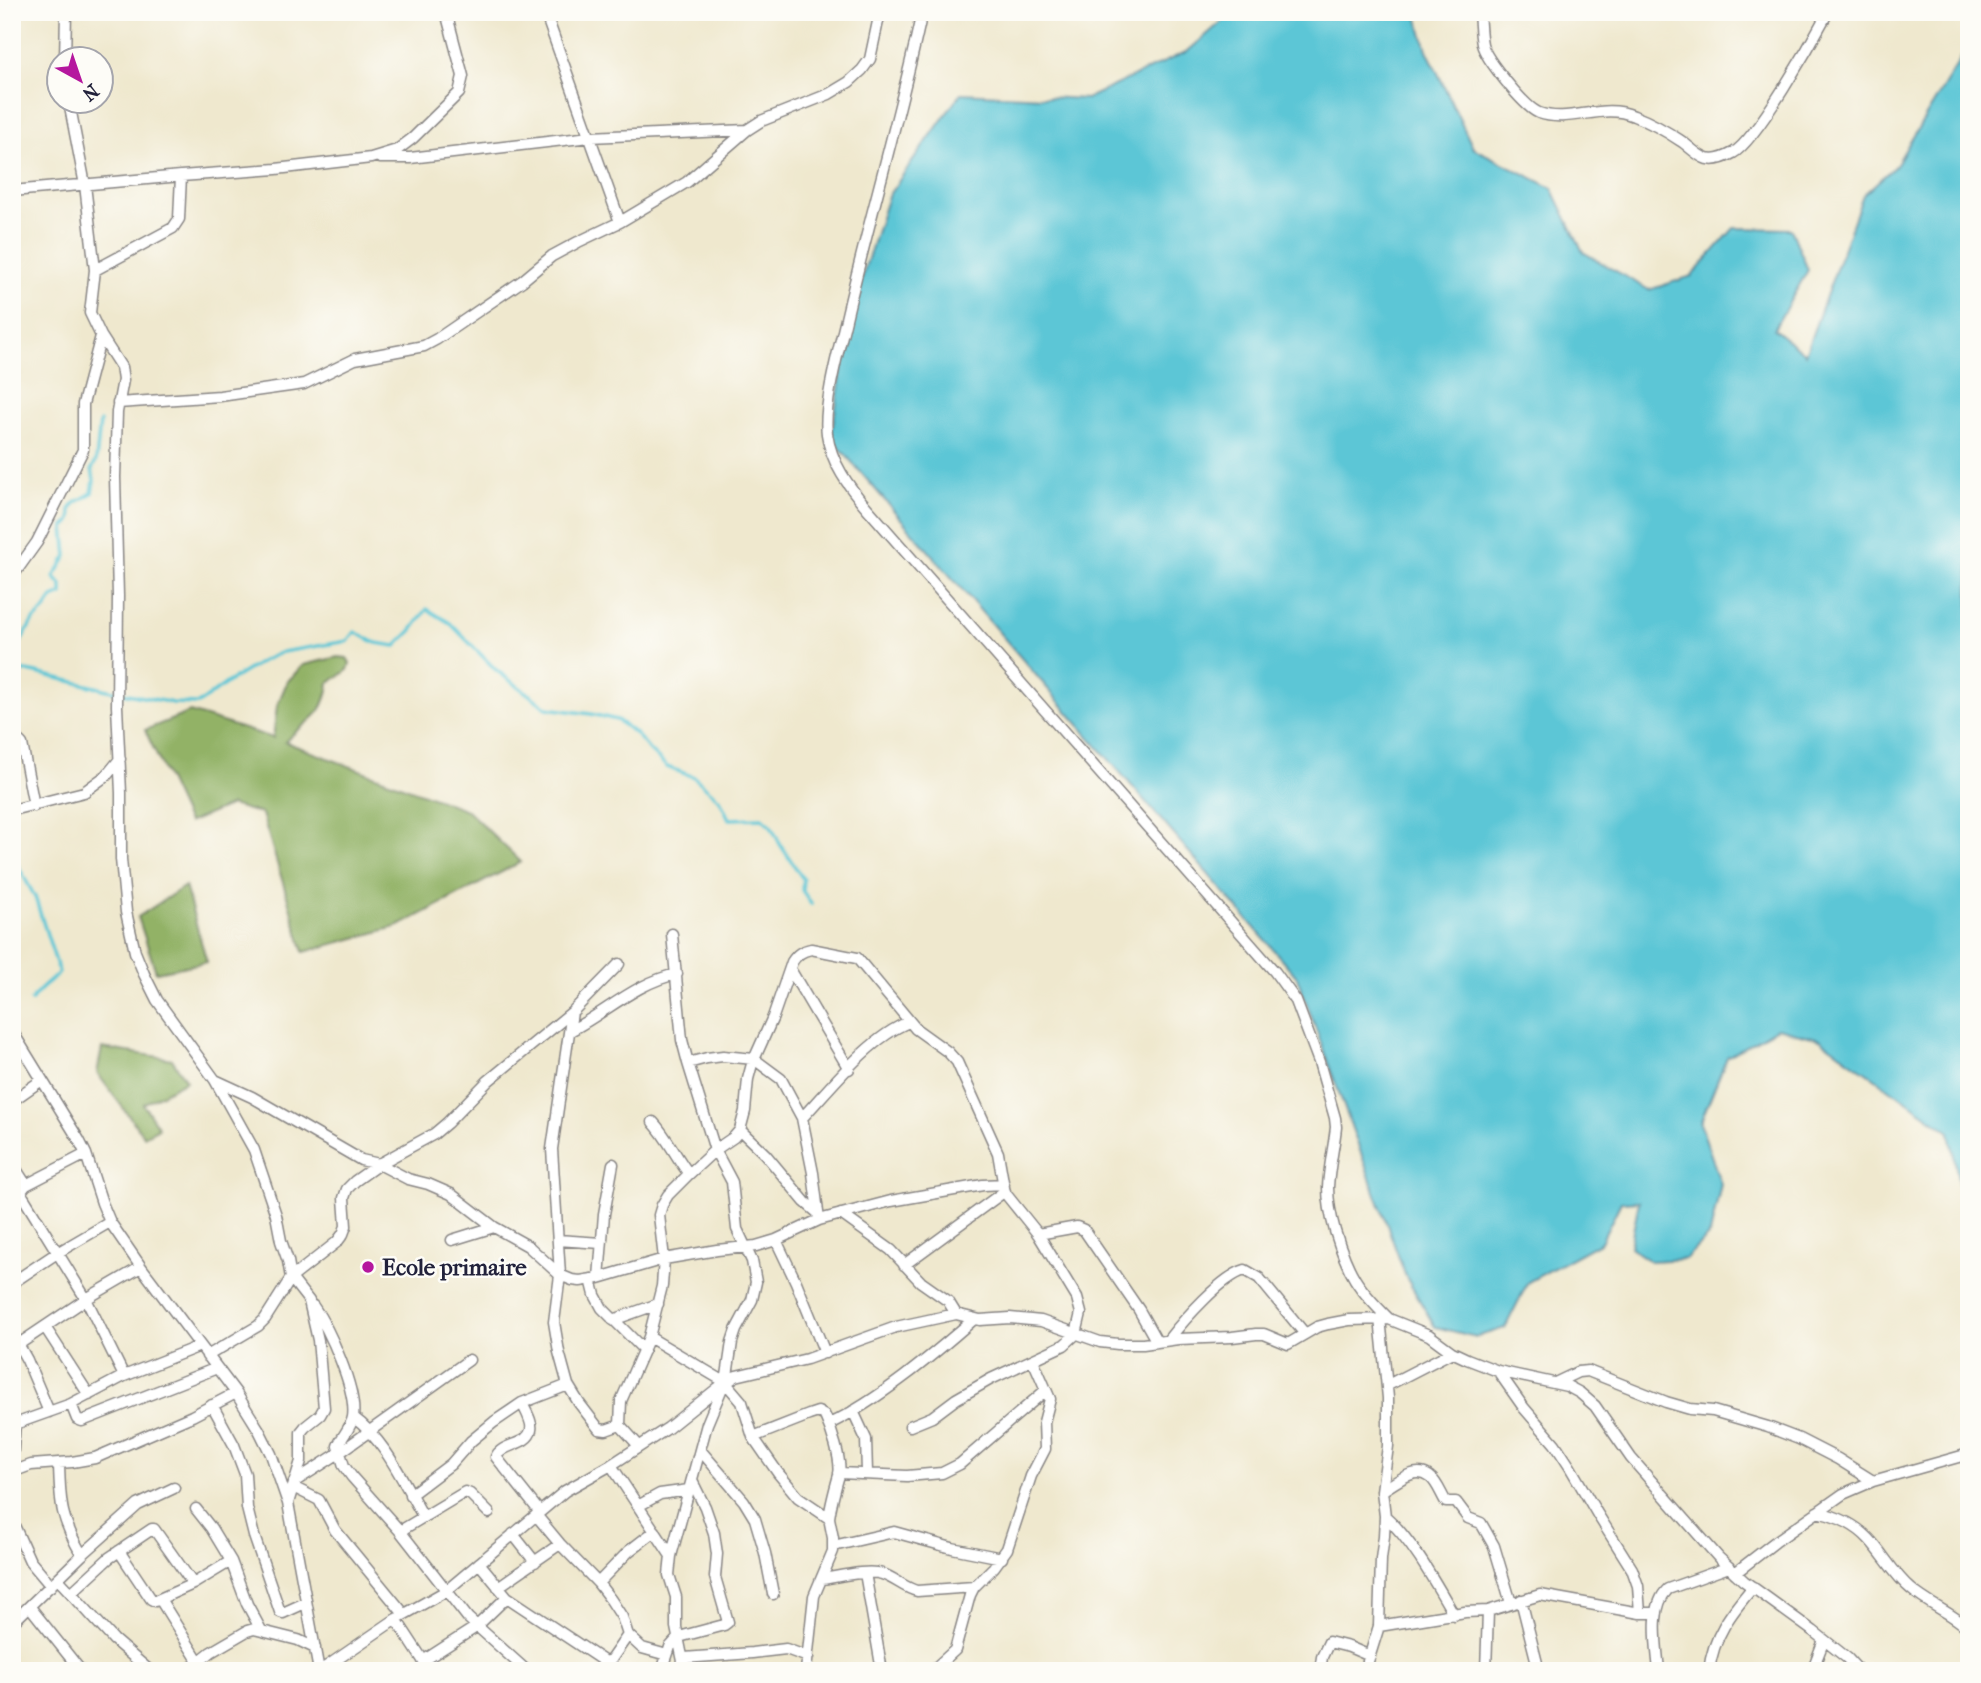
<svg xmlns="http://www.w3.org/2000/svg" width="1981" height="1683" viewBox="0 0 1981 1683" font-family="'IM FELL French Canon',serif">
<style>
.forest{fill:#92b266;stroke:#5a6a50;stroke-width:2}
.water{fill:#5cc6d6;stroke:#3f7488;stroke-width:2}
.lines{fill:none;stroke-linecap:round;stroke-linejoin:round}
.stream{stroke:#5cc6d6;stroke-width:3.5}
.street-casing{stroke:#888584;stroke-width:13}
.street{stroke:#fff;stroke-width:10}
.poi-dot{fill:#b5179e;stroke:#fdfcf7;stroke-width:2.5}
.labels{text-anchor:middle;stroke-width:5;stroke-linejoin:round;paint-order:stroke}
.poi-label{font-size:23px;font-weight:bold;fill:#22223b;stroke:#fdfcf7;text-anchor:start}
</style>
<rect width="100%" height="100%" fill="#fdfcf7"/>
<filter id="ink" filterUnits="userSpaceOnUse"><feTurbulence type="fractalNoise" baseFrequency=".0143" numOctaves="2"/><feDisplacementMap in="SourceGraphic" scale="14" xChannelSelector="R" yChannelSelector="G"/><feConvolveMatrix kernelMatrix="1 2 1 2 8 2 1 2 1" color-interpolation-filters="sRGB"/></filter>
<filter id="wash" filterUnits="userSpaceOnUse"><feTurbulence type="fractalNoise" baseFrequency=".00686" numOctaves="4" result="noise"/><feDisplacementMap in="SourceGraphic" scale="28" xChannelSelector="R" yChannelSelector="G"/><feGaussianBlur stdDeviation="1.57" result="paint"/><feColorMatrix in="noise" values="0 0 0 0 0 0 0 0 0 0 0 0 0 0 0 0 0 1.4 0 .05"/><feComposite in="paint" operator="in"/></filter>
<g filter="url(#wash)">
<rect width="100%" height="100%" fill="#efe8ce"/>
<path class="forest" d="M 338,657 L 347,658 L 350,663 L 348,670 L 329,683 C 324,721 307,718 285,742 L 467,810 L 521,862 L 399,926 L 304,952 L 262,814 L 231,805 L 188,823 L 145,730 L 190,712 L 273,738 L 277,706 L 287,682 L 303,665 Z
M 185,886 L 207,962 L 156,972 L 138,917 Z
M 102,1048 L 172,1059 L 186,1081 L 143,1104 L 159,1128 L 144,1136 L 97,1073 Z"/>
<path class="water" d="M 1233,12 L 1416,12 L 1427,50 L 1473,148 L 1552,188 L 1583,252 L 1649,290 L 1692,276 L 1734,228 L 1791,229 L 1808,270 L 1774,329 L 1805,354 L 1863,195 L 1896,165 L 1969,45 L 1969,1245 L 1950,1132 L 1820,1039 L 1777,1028 L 1727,1057 L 1700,1123 L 1721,1184 L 1710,1234 L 1685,1259 L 1650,1261 L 1630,1247 L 1639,1201 L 1621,1202 L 1601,1242 L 1528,1282 L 1505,1328 L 1476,1337 L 1435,1327 L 1406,1277 L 1297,977 L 831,438 L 848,331 L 864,271 L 888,196 L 961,93 L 1086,99 L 1188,51 Z"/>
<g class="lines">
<path class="stream" d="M 12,651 L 20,643 L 32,622 L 44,611 L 53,598 L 62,594 L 62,586 L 54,577 L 67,556 L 64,527 C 71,522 73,519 70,510 L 75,503 L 92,493 L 94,480 L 92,469 L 96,461 L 100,422
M 12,669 L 32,672 L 108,690 L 173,703 L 198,704 L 228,682 L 264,660 L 282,652 L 348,641 L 355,632 L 376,643 L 396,646 L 412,630 L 427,609 L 450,623 L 496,670 L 547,708 L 591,714 L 617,720 L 636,734 L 650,751 L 667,767 L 694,777 L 720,800 L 729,819 L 762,818 L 771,826 L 780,844 L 803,879 L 802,890 L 811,904
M 12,855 L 35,897 L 59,972 C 50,983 38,989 31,1001"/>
</g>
</g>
<g filter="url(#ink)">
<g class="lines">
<g class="street-casing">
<path id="street" d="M 545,12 L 620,222
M 922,12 C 900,115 870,216 846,319 C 839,349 823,405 827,434 C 831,463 849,487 867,508 L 1275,972 L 1296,1001 L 1319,1062 L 1335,1118 L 1336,1127 C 1334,1147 1329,1167 1328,1187 C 1328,1202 1331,1217 1335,1231 C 1348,1273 1357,1288 1389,1319
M 1479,12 C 1480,23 1480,34 1482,44 C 1485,58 1525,108 1539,113 C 1570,124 1603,102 1634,116 C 1650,122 1666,131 1681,141 C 1689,146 1697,156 1707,159 C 1715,161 1726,157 1733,153 C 1756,141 1813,40 1828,12
M 65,60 L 66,12
M 69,102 L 85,185 L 95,270 L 90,313 L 101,336 L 121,367 L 123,380 L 117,412 L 115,477 L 118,596 L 117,706 L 121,793 L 121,859 L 126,912 L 135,952 L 144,974 L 157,1000 L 215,1080 L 254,1150 L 276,1215 L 281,1241 L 288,1261 L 291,1278 L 309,1301 L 318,1340 L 324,1408 L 320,1415 L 305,1427 L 301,1432 L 301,1461 L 288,1503
M 380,158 L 410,158 L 590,137 L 747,130
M 12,191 L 181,176
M 95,270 L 173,228 L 179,219 L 181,176 L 276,169 L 371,158 L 397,150 L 413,138 L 459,93 L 463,76 L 446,12
M 118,403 L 220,396 L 304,384 L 355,359 L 424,346 L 437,339 L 522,281 L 552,256 L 578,242 L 620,222 L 687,182 L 747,130 L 761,121 L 829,94 L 849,82 L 862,70 L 870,59 L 880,12
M 12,577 L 37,542 L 83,450 L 83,404 L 101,336
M 12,741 L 19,741 L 22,744 L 34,806
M 12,810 L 84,792 L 107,775 L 120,759
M 672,934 L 682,1040 L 688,1063 L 715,1150 L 732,1182 L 737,1229 L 752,1261 L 756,1282 L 752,1300 L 736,1330 L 732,1342 L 727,1376 L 707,1424 L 671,1556 L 669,1575 L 676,1597 L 676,1627 L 685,1671
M 790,969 L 849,1069
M 12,1031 L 79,1140 L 86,1154 L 102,1203 L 110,1222 L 141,1267 L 236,1393 L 259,1430 L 271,1454 L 288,1503 L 319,1671
M 570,1031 C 605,1013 637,982 677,974
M 688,1063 L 707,1058 L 723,1056 L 754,1059 L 781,1079 L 802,1118 L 813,1173 L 819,1220
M 215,1080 L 252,1097 L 361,1160 L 379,1164 L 408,1179 L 428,1184 L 451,1194 L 494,1227 L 528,1246 L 560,1275 L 572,1280 L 580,1281 L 599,1278 L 664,1259 L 717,1250 L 756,1246 L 776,1240 L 819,1220 L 891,1201 L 983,1185 L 1004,1184
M 12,1101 L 42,1080
M 802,1118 C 831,1087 870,1037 909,1022
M 653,1122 C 667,1137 676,1157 689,1174
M 740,1130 L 765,1154 L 805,1202 L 818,1213
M 86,1154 L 26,1185 L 22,1190 L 22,1195 L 86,1299 L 124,1376
M 12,1163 L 26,1185
M 841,1214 L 891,1250 L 921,1282 L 948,1301 L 956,1314
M 1038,1234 L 1077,1227 L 1084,1230 L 1139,1310 L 1157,1342
M 452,1240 L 494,1227
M 558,1240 L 601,1243
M 776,1240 L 796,1282 L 825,1353
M 904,1265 L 1005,1191
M 599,1278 L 604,1214 L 613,1164
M 591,1279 L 595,1295 L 602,1308 L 644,1350
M 12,1283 L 57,1253 L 110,1222
M 313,1306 C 329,1328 357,1390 353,1417 C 351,1428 342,1436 338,1446 L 344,1466 L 352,1477 L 400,1531 L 468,1618 L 527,1671
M 613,1320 L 658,1304
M 45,1327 L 89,1395
M 12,1333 L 27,1360 L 49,1412
M 649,1337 L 725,1382 L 742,1402 L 753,1437 L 778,1473 L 798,1497 L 829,1518 L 833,1538 L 833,1551 L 814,1596 L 806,1671
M 1168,1340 C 1183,1321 1222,1276 1245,1270 L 1259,1278 L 1305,1334
M 19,1344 L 86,1299 L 141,1267
M 207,1356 L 258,1326 L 265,1319 L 291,1278 L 337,1242 L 343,1234 L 346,1226 L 344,1198 L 347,1189 L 355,1181 L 379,1164 L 434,1134 L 447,1123 L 488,1081 L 572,1012 L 619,964
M 1498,1371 L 1524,1408 L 1555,1444 L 1570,1467 L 1598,1515 L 1632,1569 L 1638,1586 L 1640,1613
M 1555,1383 L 1578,1372 L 1588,1371 L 1666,1402 L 1690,1409 L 1713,1411 L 1768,1427 L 1799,1439 L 1838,1459 L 1873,1481
M 568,1385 L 559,1352 L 554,1322 L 560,1275 L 552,1149 L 572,1012
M 1388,1385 L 1452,1352
M 522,1403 C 525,1410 533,1422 531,1430 C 528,1446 501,1443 496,1457 L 539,1511
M 71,1404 L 77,1419 L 82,1421 L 217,1368
M 212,1405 L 234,1445 L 245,1474 L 247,1508 L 254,1536 L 280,1612 L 283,1613 L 305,1603
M 853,1411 L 866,1439 L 867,1473
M 353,1417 C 386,1441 403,1482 423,1516
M 829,1424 C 878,1401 933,1355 974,1319
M 12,1425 L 71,1404 L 124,1376 L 200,1346
M 753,1437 L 809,1415 L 818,1412 L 825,1416 C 831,1429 842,1460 839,1475 C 835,1489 831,1503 829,1518
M 639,1446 L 620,1425 L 621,1401 L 649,1337 L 662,1286 L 664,1259 L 659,1215 L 662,1205 L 668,1195 L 689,1174 L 715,1150 L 734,1137 L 740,1130 L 745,1111 L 748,1079 L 752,1064 L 773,1017 L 792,962 C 797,954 802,951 811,949 L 857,958 L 916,1029 L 948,1052 L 957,1062 L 998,1153 L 1005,1193 L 1038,1234 L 1077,1298 L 1081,1313 L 1076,1334 L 1064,1345 L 991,1379 L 956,1399 L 932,1417 L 910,1426
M 701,1451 L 744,1501 L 755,1519 L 765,1553 L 773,1594
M 12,1461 L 15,1424
M 611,1465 L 671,1556
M 12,1472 L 31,1465 L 72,1462 L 95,1458 L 192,1416 L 236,1393
M 839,1473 L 907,1476 L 942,1473 L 960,1464 L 1046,1390
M 294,1482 L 339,1453 L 469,1360
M 293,1487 L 319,1500 L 335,1530 L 404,1614
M 1382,1491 C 1395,1483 1415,1465 1430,1477 C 1437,1482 1441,1494 1446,1502 L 1456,1502 L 1468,1518 L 1481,1523 L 1494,1546 L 1511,1603
M 410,1495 L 451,1464 L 471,1441 L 494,1422 L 522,1403 L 568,1385 L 579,1403 L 599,1429 L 606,1430 L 620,1425
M 638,1506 L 660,1494 L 689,1490
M 196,1509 L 211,1528 L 231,1561 L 247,1604 L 261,1630
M 1817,1512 C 1836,1516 1856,1525 1869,1539 C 1884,1555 1894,1575 1911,1589 C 1929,1605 1951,1612 1969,1629
M 536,1515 L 560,1544 L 598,1583 L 611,1600 L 622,1617 L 628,1635
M 1385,1516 C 1412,1540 1436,1584 1454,1615
M 12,1521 L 30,1561 L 51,1586
M 400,1531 L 465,1492 L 470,1494 L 489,1513
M 513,1534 L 535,1562
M 833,1546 L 894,1532 L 952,1548 L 1002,1558
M 119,1551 L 151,1599 L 155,1601 L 193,1584 L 231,1561
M 82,1555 L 138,1505 L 174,1488
M 479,1563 L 507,1597 L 608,1664
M 865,1573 L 882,1671
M 1735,1573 L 1775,1542 L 1843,1494 L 1873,1481 L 1969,1454
M 58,1579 L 71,1593 L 109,1558 L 152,1529 L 154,1529 L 193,1584
M 822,1579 C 837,1577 868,1569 882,1574 C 895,1578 904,1588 917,1591 L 974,1587
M 598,1583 L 629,1551 L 655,1531
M 498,1587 L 560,1544
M 71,1593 L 114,1640 L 150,1671
M 160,1599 L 199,1662
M 1521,1600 L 1539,1671
M 30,1607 L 81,1671
M 396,1619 L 430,1671
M 12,1623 L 82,1555 C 61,1519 60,1505 59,1464
M 1379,1626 L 1465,1612 L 1488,1611 L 1540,1595 L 1640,1613 L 1657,1613
M 684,1658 L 752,1653 L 786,1649 L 808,1657
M 423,1661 L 476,1627 L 507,1597
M 12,1664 L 18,1671
M 187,1671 L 211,1652 L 247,1631 L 254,1629 L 298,1640 L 315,1648
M 320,1671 L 396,1619 L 446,1591 L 565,1491 L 611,1465 L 668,1428 L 718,1388 L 736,1376 L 807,1359 L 896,1327 L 956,1314 L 980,1320 L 1010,1318 L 1041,1321 L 1100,1342 L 1118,1344 L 1143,1344 L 1178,1339 L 1232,1337 L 1256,1334 L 1264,1334 L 1288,1344 L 1317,1327 L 1328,1324 L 1349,1320 L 1389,1319 L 1429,1335 L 1452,1352 L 1467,1359 L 1498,1371 L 1567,1386 L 1580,1393 L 1595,1406 L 1631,1458 L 1719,1558 L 1744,1581 L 1813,1631 L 1847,1658 L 1859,1671
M 603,1671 L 628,1635 L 642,1648 L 667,1655
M 662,1671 L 670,1647 L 679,1637 L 724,1625 L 728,1622 L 715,1577 L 717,1554 L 714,1533 L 705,1507 L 692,1481
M 932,1671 L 955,1650 L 970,1595 L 974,1587 L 994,1567 L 1007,1549 L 1031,1476 L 1045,1449 L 1044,1422 L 1050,1399 L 1033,1360
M 1320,1671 L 1322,1657 L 1329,1642 L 1349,1647 L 1370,1656
M 1365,1671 L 1379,1626 L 1381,1559 L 1384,1536 L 1385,1516 L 1382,1491 L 1388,1446 L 1388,1398 L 1380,1318
M 1486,1671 L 1488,1611
M 1659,1671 C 1657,1646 1649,1607 1668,1589 L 1729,1567
M 1709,1671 C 1713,1636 1731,1613 1753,1587
M 1812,1671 L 1824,1640"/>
</g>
<use href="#street" class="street"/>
</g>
</g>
<circle class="poi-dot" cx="368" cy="1267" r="7"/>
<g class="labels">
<g class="poi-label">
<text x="382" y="1275">Ecole primaire</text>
</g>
</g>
<rect width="1981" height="1683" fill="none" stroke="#fdfcf7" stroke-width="42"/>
<g transform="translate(80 80) rotate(140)"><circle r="33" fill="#fdfcf7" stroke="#a5a5ac" stroke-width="2"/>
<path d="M0-5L12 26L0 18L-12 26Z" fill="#b5179e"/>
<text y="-10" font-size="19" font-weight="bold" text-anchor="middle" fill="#22223b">N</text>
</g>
</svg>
